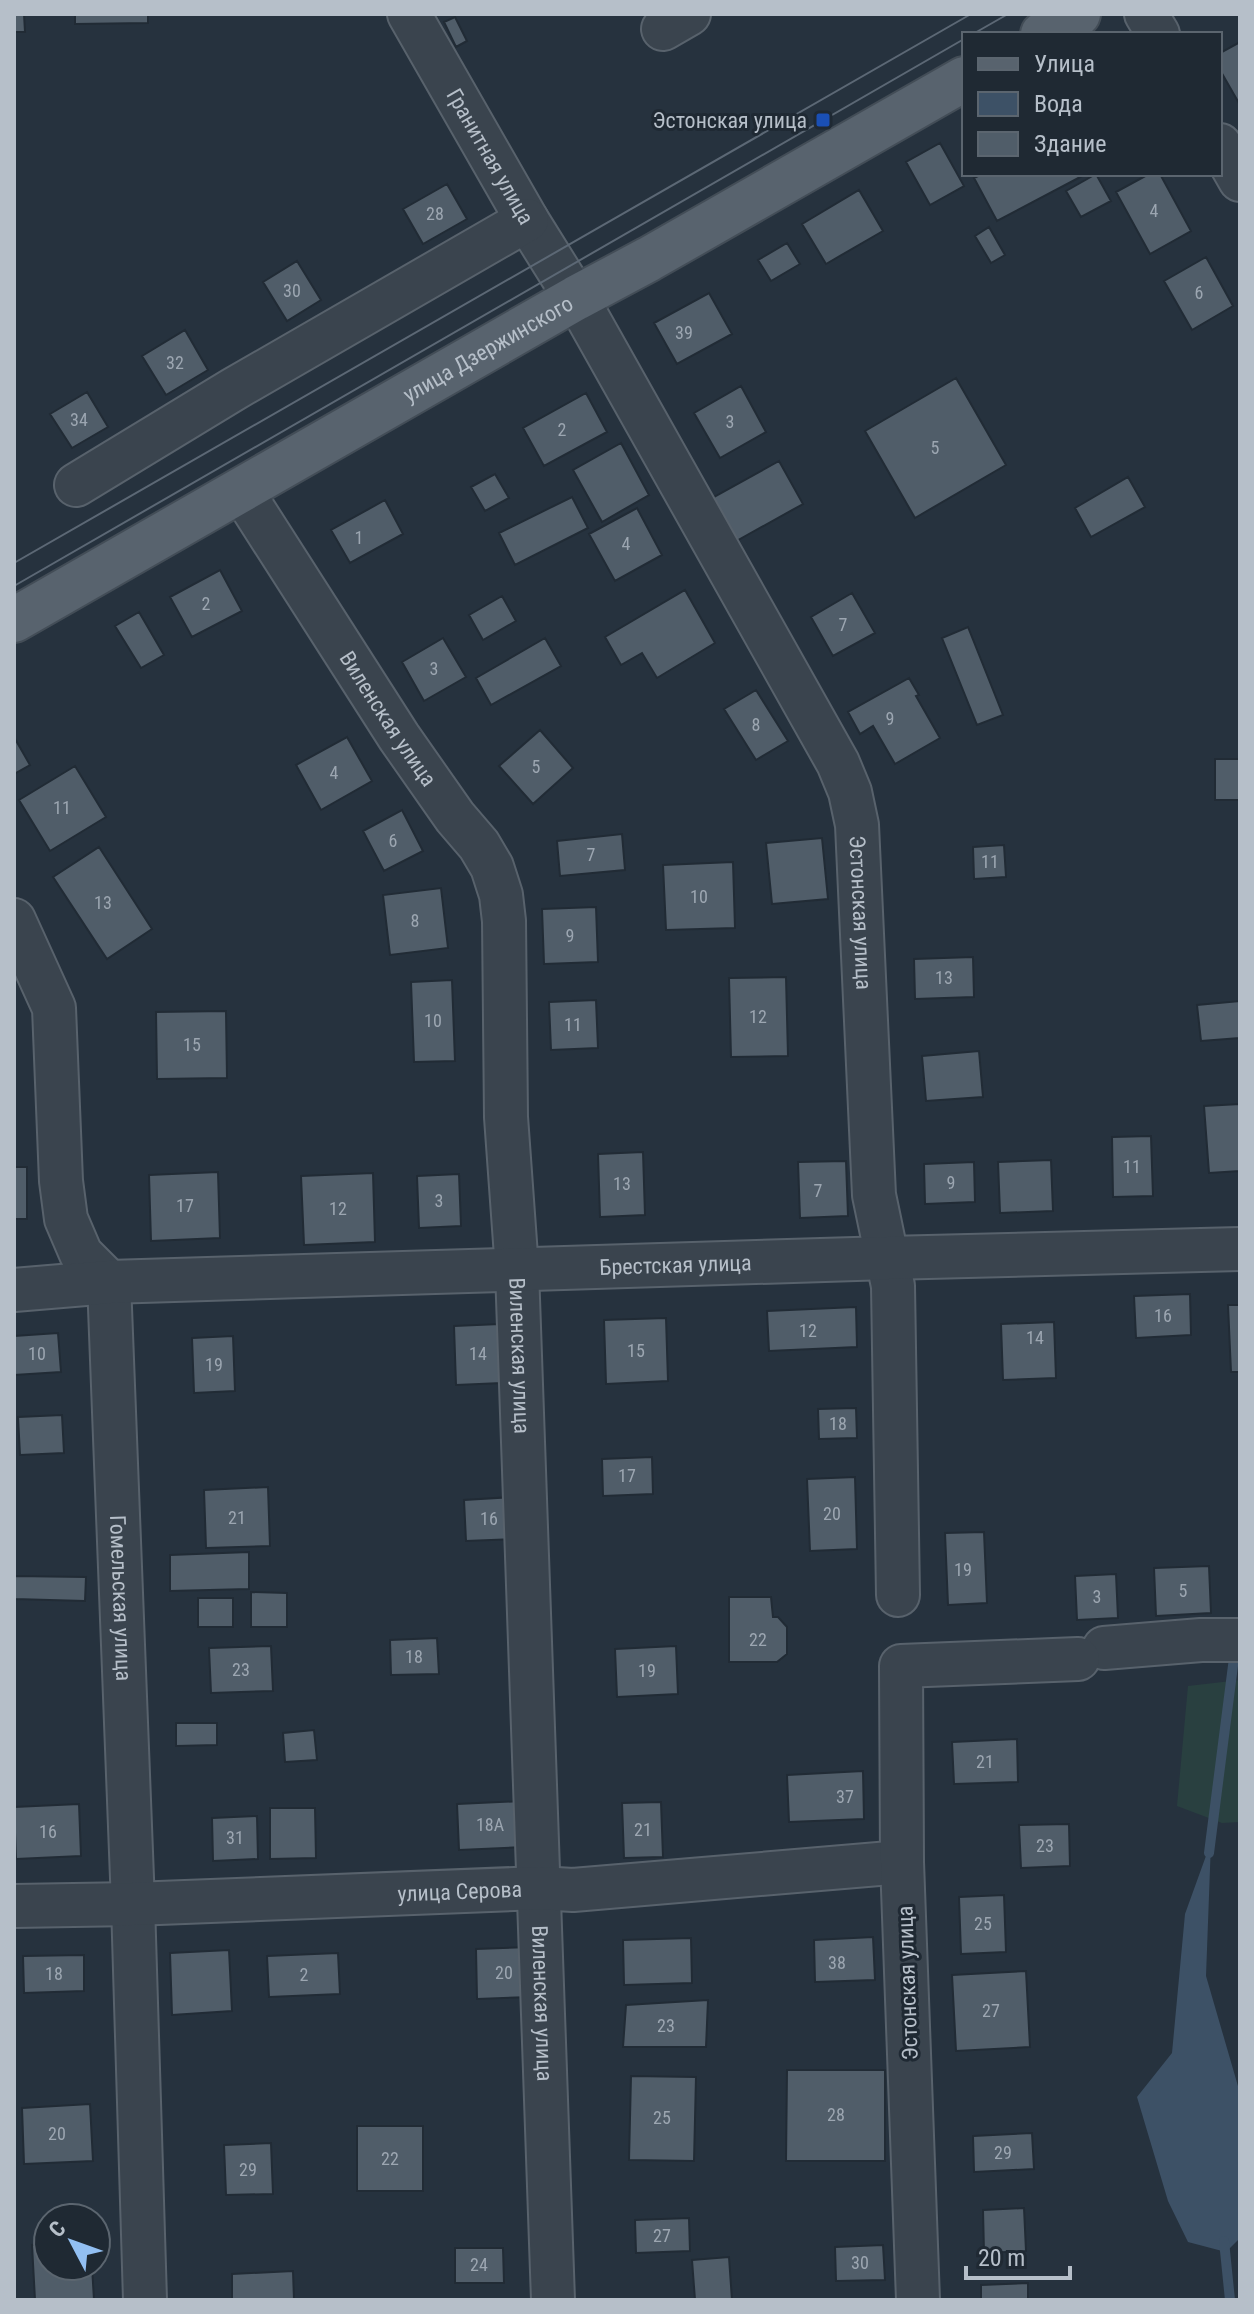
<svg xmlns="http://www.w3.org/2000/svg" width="1254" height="2314" viewBox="0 0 1254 2314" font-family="'Roboto Condensed',sans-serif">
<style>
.green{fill:#294040}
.water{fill:#3d5166}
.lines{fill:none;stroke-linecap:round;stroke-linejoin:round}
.stream{stroke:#3d5166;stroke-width:10}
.building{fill:#505d69;stroke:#212b35;stroke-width:2}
.minor-casing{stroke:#58626c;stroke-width:46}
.major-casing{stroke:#434d57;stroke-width:48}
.minor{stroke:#3a444e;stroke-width:42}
.major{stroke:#58636e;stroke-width:44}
.tram{stroke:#5c6875;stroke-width:2}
.transit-dot{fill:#1a4fb4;stroke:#1f2933;stroke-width:3}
.labels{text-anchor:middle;stroke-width:6;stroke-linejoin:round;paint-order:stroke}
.number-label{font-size:18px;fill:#9ca6b1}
.poi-label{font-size:22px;fill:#b6bfc9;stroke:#1f2933;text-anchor:end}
.street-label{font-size:22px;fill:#b6bfc9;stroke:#1f2933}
</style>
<rect width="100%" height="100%" fill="#26323e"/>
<path class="green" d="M 1240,1680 L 1240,1822 L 1222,1823 L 1177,1806 L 1188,1686 Z"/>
<path class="water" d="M 1211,1842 L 1206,1976 L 1240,2093 L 1240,2238 L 1226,2252 L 1188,2242 L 1168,2201 L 1137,2097 L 1172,2053 L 1185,1914 Z"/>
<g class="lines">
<path class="stream" d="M 1209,1853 L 1235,1650
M 1224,2241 L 1230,2300"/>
</g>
<path class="building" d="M 14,14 L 24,14 L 25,32 L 14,32 Z
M 75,14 L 148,14 L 148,23 L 75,24 Z
M 455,17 L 467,41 L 456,47 L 444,22 Z
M 1240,42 L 1240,105 L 1220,70 L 1220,53 Z
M 940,143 L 964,186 L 930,205 L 906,162 Z
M 982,174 L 1086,174 L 997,221 L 974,178 Z
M 1096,174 L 1111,201 L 1081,217 L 1066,191 Z
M 1149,174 L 1160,174 L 1191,231 L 1150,254 L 1116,192 Z
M 447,184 L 467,219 L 423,244 L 403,209 Z
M 859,190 L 883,231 L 826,264 L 802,224 Z
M 989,227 L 1005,255 L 991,263 L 975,236 Z
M 787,243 L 800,264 L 771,281 L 758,260 Z
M 1206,257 L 1233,306 L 1192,330 L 1164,281 Z
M 297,261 L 321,300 L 287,321 L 263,282 Z
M 709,293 L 732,334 L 677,364 L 654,323 Z
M 185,330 L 208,370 L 166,395 L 142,356 Z
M 956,378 L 1006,465 L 915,518 L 865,431 Z
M 741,386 L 766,432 L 720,458 L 694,413 Z
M 87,392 L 108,427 L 72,448 L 50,414 Z
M 586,393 L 607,432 L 544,466 L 523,428 Z
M 621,443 L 649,495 L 602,522 L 573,470 Z
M 779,461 L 803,504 L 731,544 L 707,501 Z
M 495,474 L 509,498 L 485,511 L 471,487 Z
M 1128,477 L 1145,507 L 1091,537 L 1075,508 Z
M 572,497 L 588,528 L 515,565 L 499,533 Z
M 385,500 L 403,534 L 350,563 L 331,530 Z
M 637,508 L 662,555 L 615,581 L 589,534 Z
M 220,570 L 242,611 L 192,637 L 170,597 Z
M 685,590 L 715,643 L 657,678 L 642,653 L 621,665 L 605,637 Z
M 852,593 L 875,633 L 833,656 L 811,617 Z
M 502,596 L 516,621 L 483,640 L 469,615 Z
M 139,612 L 164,655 L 141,668 L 115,626 Z
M 968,627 L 1003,715 L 977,725 L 942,638 Z
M 443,638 L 466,677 L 424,701 L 402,662 Z
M 545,638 L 561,666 L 491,705 L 476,678 Z
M 909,678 L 919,695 L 916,696 L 940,738 L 895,764 L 873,726 L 860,734 L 848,712 Z
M 756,690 L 788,741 L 756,760 L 724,709 Z
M 540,730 L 573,768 L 533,804 L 499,766 Z
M 14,737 L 30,765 L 14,774 Z
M 347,737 L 372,781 L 321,810 L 296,765 Z
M 1215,759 L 1240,759 L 1240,800 L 1215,800 Z
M 75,766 L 106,817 L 50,851 L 19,800 Z
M 402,810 L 423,851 L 384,871 L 363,831 Z
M 622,834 L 625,870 L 560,876 L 557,841 Z
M 822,838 L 828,899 L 772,904 L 766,843 Z
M 1004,845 L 1006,877 L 974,879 L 973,847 Z
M 99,847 L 152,929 L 107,959 L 53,877 Z
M 733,862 L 735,928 L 666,930 L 663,865 Z
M 441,888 L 448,948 L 390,955 L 383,895 Z
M 596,907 L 598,962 L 544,964 L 542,909 Z
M 973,957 L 974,997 L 915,999 L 914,959 Z
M 786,977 L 788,1056 L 731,1057 L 729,978 Z
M 452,980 L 455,1061 L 414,1062 L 411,982 Z
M 596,1000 L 598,1048 L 551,1050 L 549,1002 Z
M 1240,1001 L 1240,1038 L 1201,1041 L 1197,1005 Z
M 226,1011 L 227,1078 L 157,1079 L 156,1012 Z
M 979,1051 L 983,1097 L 926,1101 L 922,1056 Z
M 1240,1104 L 1240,1171 L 1209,1173 L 1204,1106 Z
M 1151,1136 L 1153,1196 L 1113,1197 L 1112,1137 Z
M 643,1152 L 645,1215 L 600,1217 L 598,1154 Z
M 1051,1160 L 1053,1211 L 1000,1213 L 998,1162 Z
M 846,1161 L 848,1216 L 800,1218 L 798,1162 Z
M 974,1162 L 975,1202 L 925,1204 L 924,1164 Z
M 14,1167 L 27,1167 L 27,1219 L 14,1219 Z
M 218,1172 L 220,1238 L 151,1241 L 149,1175 Z
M 373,1173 L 375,1242 L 304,1245 L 301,1176 Z
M 459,1174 L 461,1226 L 419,1228 L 417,1176 Z
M 1190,1294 L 1191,1335 L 1136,1338 L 1134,1296 Z
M 1228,1305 L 1240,1305 L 1240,1372 L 1231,1372 Z
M 856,1307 L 857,1347 L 769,1351 L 767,1311 Z
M 666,1318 L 668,1381 L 606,1384 L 604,1320 Z
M 1054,1322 L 1056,1378 L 1003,1380 L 1001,1324 Z
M 500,1324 L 502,1383 L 456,1385 L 454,1326 Z
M 58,1333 L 61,1372 L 14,1375 L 14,1336 Z
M 233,1336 L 235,1391 L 194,1393 L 192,1338 Z
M 856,1408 L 857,1438 L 819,1439 L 818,1409 Z
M 62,1415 L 64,1453 L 20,1455 L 18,1417 Z
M 652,1457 L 653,1494 L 603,1496 L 602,1459 Z
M 855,1477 L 857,1549 L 810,1551 L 807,1479 Z
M 268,1487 L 270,1546 L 206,1548 L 204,1490 Z
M 512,1497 L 514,1539 L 466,1541 L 464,1500 Z
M 984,1532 L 987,1603 L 948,1605 L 945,1533 Z
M 249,1552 L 249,1589 L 170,1591 L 170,1555 Z
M 1209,1566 L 1211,1613 L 1156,1616 L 1154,1568 Z
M 1116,1574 L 1118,1618 L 1077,1620 L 1075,1576 Z
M 14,1576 L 86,1577 L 85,1601 L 14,1599 Z
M 251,1592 L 287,1593 L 287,1627 L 251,1627 Z
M 729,1597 L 771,1597 L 773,1617 L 778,1617 L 787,1627 L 787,1654 L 777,1662 L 729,1662 Z
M 198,1598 L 233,1598 L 233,1627 L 198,1627 Z
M 437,1638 L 439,1674 L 391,1675 L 390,1640 Z
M 271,1646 L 273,1691 L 211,1693 L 209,1648 Z
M 676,1646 L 678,1694 L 617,1697 L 615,1649 Z
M 176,1723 L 217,1723 L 217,1745 L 176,1746 Z
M 314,1730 L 317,1760 L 285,1762 L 283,1733 Z
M 1017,1739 L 1018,1782 L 954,1784 L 952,1742 Z
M 863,1771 L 864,1819 L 789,1822 L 787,1775 Z
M 522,1801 L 524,1847 L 459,1850 L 457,1804 Z
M 661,1802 L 663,1857 L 624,1858 L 622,1803 Z
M 79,1804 L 81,1856 L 16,1859 L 14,1807 Z
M 270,1808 L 315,1808 L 316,1858 L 270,1859 Z
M 257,1816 L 258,1859 L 213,1861 L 212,1818 Z
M 1069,1824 L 1070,1866 L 1021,1868 L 1019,1825 Z
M 1004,1895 L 1006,1952 L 961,1954 L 959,1897 Z
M 873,1937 L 875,1980 L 815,1982 L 814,1940 Z
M 691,1938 L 692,1983 L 624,1985 L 623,1940 Z
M 530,1947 L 532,1997 L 477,1999 L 476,1949 Z
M 229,1950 L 232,2011 L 172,2015 L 170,1953 Z
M 338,1953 L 340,1994 L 269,1997 L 267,1956 Z
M 84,1955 L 84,1991 L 24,1993 L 23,1956 Z
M 1026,1971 L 1030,2047 L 956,2051 L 952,1975 Z
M 708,2000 L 706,2047 L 623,2047 L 626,2005 Z
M 787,2070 L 885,2070 L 885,2161 L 786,2161 Z
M 631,2076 L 696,2077 L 694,2161 L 629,2160 Z
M 90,2104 L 93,2161 L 24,2164 L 22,2108 Z
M 357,2126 L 423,2126 L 423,2191 L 357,2191 Z
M 1032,2133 L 1034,2169 L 974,2172 L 973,2136 Z
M 271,2143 L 273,2194 L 226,2195 L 224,2145 Z
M 1024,2208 L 1026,2251 L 984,2253 L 983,2210 Z
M 689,2218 L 690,2251 L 636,2253 L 635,2220 Z
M 48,2244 L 48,2266 L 92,2266 L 94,2300 L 35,2300 L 32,2245 Z
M 883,2245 L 885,2280 L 836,2281 L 835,2247 Z
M 455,2248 L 503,2248 L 504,2283 L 455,2283 Z
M 729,2257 L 732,2300 L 695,2300 L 692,2260 Z
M 293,2271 L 294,2300 L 232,2300 L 232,2274 Z
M 1028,2283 L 1028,2300 L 981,2300 L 981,2285 Z"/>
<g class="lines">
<g class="minor-casing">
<g id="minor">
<path id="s1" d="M 409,14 L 527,220 L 585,313 L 838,763 L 850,792 L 857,825 L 874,1195 L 893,1286 L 898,1595"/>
<path d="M 1146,14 L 1158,34"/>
<path d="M 663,29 L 689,14"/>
<path d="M 1220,145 L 1240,180"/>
<path d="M 76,485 L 234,389 L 527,220"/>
<path id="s2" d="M 241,490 L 399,737 L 455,817 L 479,845 L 492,867 L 501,895 L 504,921 L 506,1117 L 517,1270 L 553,2300"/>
<path id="s3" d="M 14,920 L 54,1008 L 61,1181 L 66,1219 L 81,1254 L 109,1282 L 133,1904 L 145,2300"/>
<path id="s4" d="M 14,1290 L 109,1282 L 888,1258 L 1240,1249"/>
<path d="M 1104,1648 L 1201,1640 L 1240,1640"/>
<path id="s5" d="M 14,1906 L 133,1904 L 539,1888 L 573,1890 L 902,1862"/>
<path d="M 918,2300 L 902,1862 L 901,1666 L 1078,1659"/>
</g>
</g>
<g class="major-casing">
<g id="major">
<path d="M 1043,34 L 1078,14"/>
<path id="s6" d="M 14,620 L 576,298 L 649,259 L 964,79"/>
</g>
</g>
<use href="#minor" class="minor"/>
<use href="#major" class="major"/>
<path class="tram" d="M 973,34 L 1008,14
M 14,563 L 971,14
M 14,586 L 964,39"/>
</g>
<rect class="transit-dot" x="815" y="112" width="16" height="16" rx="4"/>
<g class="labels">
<g class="number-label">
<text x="1154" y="217">4</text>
<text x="435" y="220">28</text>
<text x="292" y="297">30</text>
<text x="1199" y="299">6</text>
<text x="684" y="339">39</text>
<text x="175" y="369">32</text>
<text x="79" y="426">34</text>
<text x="730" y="428">3</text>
<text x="562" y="436">2</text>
<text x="935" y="454">5</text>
<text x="359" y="544">1</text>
<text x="626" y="550">4</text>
<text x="206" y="610">2</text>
<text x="843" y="631">7</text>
<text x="434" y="675">3</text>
<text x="890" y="725">9</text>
<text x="756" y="731">8</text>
<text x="536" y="773">5</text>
<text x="334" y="779">4</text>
<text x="62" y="814">11</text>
<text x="393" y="847">6</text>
<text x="591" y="861">7</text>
<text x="990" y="868">11</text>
<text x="699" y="903">10</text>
<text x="103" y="909">13</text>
<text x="415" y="927">8</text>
<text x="570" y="942">9</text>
<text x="944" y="984">13</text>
<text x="758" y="1023">12</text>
<text x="433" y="1027">10</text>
<text x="573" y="1031">11</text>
<text x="192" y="1051">15</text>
<text x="1132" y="1173">11</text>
<text x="951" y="1189">9</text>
<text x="622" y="1190">13</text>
<text x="818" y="1197">7</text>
<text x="439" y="1207">3</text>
<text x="185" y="1212">17</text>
<text x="338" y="1215">12</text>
<text x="1163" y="1322">16</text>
<text x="808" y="1337">12</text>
<text x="1035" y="1344">14</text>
<text x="636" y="1357">15</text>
<text x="37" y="1360">10</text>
<text x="478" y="1360">14</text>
<text x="214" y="1371">19</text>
<text x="838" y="1430">18</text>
<text x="627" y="1482">17</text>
<text x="832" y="1520">20</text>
<text x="237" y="1524">21</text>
<text x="489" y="1525">16</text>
<text x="963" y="1576">19</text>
<text x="1183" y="1597">5</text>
<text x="1097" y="1603">3</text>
<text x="758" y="1646">22</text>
<text x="414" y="1663">18</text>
<text x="241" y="1676">23</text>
<text x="647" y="1677">19</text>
<text x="985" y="1768">21</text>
<text x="845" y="1803">37</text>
<text x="490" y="1831">18А</text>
<text x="643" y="1836">21</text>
<text x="48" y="1838">16</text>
<text x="235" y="1844">31</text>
<text x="1045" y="1852">23</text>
<text x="983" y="1930">25</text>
<text x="837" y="1969">38</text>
<text x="504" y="1979">20</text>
<text x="54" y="1980">18</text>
<text x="304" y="1981">2</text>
<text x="991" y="2017">27</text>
<text x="666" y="2032">23</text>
<text x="836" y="2121">28</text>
<text x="662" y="2124">25</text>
<text x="57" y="2140">20</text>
<text x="1003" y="2159">29</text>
<text x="390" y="2165">22</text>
<text x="248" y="2176">29</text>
<text x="662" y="2242">27</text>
<text x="860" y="2269">30</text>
<text x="479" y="2271">24</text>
</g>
<g class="poi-label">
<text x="807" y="128">Эстонская улица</text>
</g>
<g class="street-label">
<text dy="8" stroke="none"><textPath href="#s1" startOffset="164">Гранитная улица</textPath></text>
<text dy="8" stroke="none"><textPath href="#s6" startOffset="546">улица Дзержинского</textPath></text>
<text dy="8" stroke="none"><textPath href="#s2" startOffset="272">Виленская улица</textPath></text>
<text dy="8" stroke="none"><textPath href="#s1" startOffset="1016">Эстонская улица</textPath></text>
<text dy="8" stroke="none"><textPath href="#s4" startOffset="662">Брестская улица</textPath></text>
<text dy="8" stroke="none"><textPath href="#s2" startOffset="944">Виленская улица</textPath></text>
<text dy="8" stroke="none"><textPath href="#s3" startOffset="702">Гомельская улица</textPath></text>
<text dy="8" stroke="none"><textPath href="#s5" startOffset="446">улица Серова</textPath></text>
<text transform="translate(907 1983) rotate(-92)" y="8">Эстонская улица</text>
<text dy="8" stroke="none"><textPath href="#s2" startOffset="1592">Виленская улица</textPath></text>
</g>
</g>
<rect width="1254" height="2314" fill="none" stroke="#b6bfc9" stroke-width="32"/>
<rect x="962" y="32" width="260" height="144" fill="#1f2933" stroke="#5b656f" stroke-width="2"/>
<rect x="978" y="58" width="40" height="12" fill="#58636e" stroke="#5b656f" stroke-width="2"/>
<text x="1034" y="72" font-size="24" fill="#b6bfc9">Улица</text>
<rect x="978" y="92" width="40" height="24" fill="#3d5166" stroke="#5b656f" stroke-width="2"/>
<text x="1034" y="112" font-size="24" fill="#b6bfc9">Вода</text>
<rect x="978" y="132" width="40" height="24" fill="#505d69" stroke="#5b656f" stroke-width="2"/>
<text x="1034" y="152" font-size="24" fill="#b6bfc9">Здание</text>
<g transform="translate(72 2242) rotate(311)"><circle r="38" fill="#1f2933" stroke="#5b656f" stroke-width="2"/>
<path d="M0-6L14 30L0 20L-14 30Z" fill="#92bff2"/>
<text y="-12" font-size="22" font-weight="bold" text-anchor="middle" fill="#b6bfc9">С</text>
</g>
<path d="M966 2266v12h104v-12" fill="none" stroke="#b6bfc9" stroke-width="4"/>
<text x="978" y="2266" font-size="24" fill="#b6bfc9" stroke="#1f2933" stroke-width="6" paint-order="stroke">20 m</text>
</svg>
